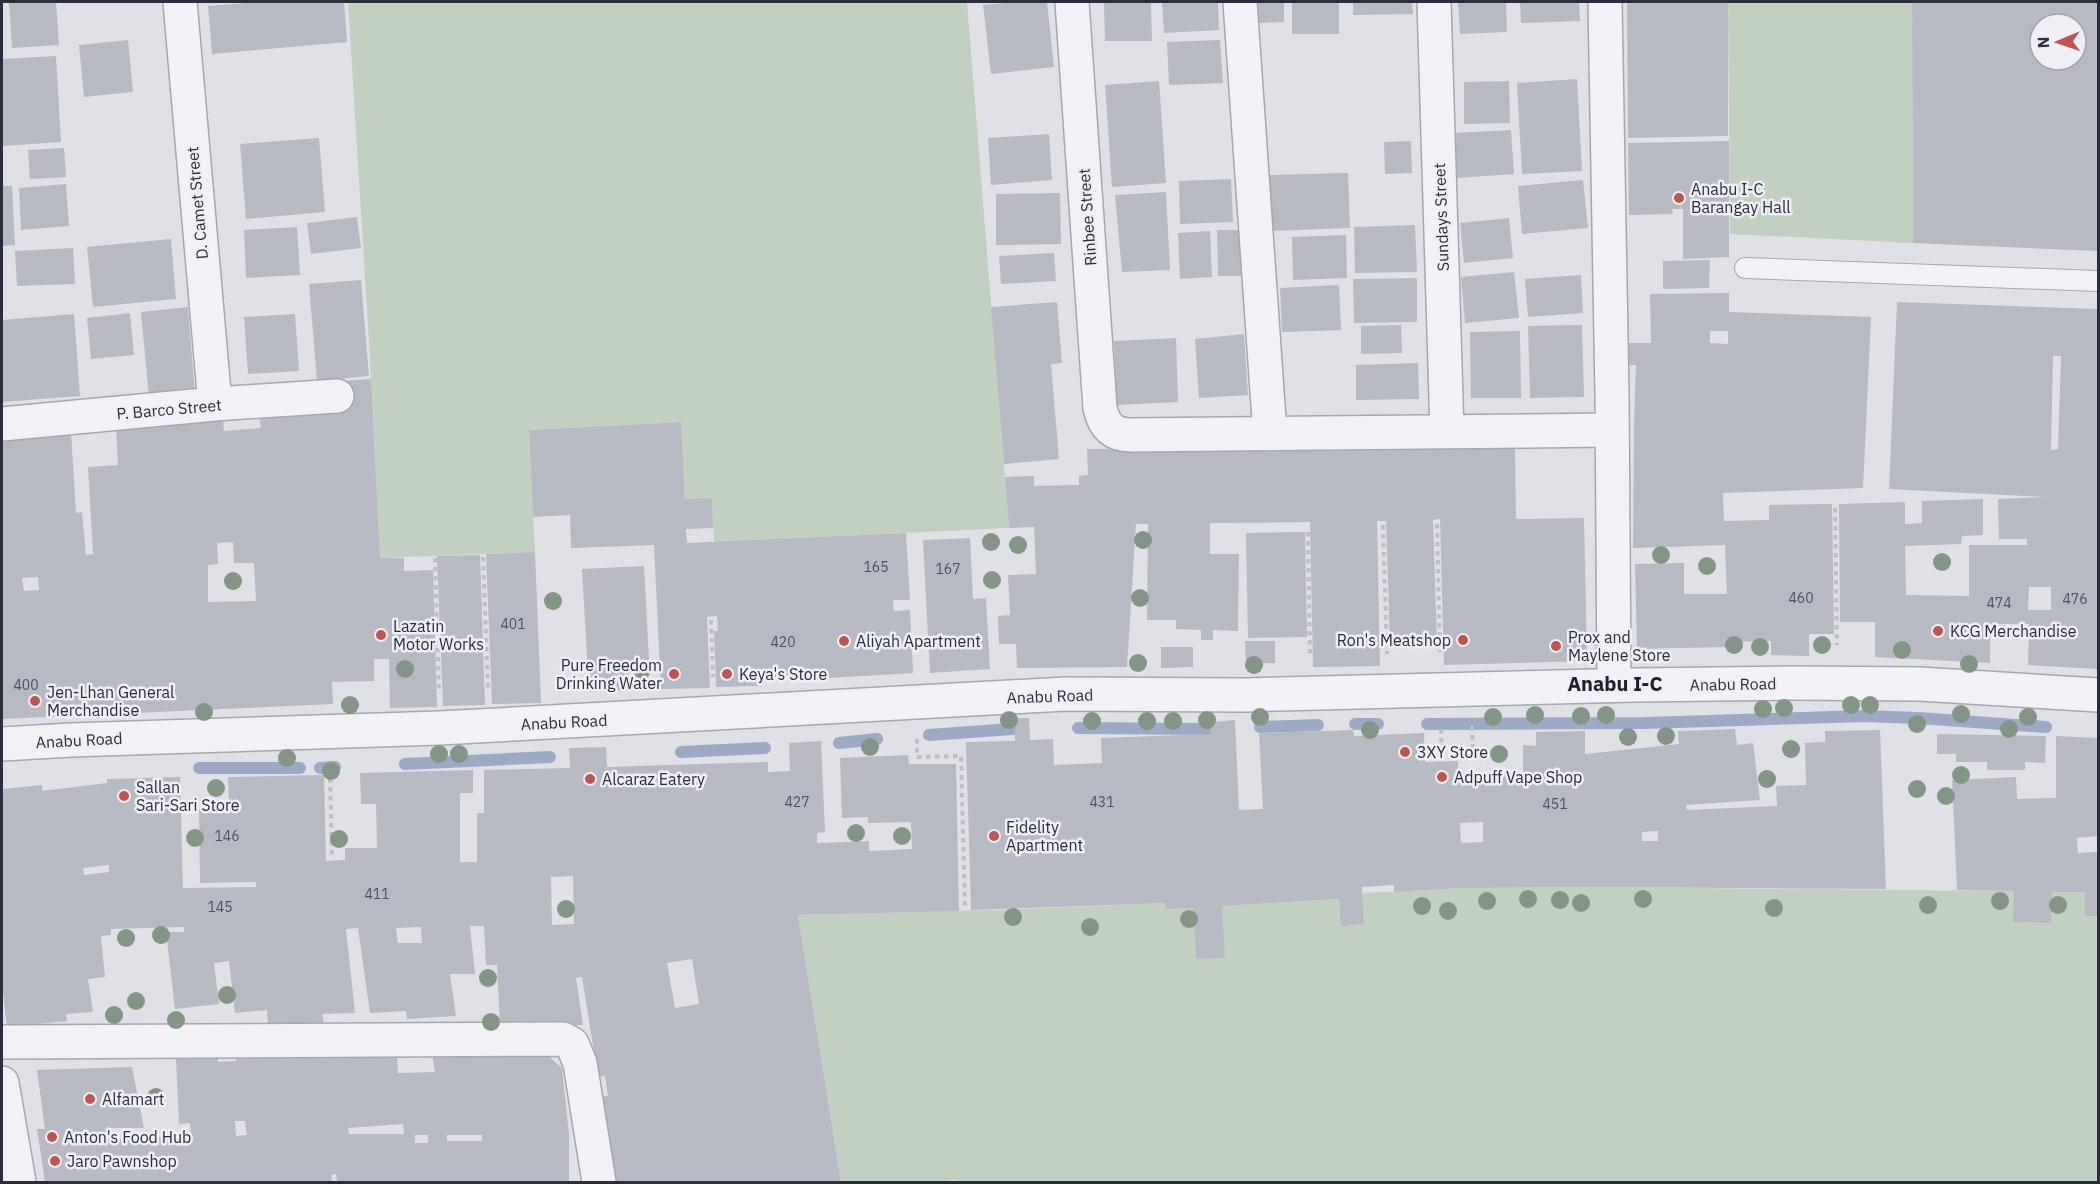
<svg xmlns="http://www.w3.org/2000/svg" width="2100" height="1184" viewBox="0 0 2100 1184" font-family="'IBM Plex Sans',sans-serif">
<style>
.green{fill:#c2d0c1}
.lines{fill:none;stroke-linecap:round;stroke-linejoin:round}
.stream{stroke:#9ea9c3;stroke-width:12}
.building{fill:#b7bac3;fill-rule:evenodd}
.service-casing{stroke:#a5a7b0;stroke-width:22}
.minor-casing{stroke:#a5a7b0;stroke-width:36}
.tertiary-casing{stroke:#a5a7b0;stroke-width:36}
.path{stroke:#bebfc6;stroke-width:4;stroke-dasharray:4.5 4.5;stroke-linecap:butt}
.service{stroke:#f2f2f6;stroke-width:20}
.minor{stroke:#f2f2f6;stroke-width:33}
.tertiary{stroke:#f2f2f6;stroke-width:33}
.tree{fill:#849587}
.poi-dot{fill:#c05451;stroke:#eff0f5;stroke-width:2}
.labels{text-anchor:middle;stroke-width:5;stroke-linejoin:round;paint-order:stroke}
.number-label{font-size:14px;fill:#4d505e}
.poi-label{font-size:16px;fill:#2a2d3c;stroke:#eff0f5;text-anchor:start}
.street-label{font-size:16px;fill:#2a2d3c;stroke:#eff0f5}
.quarter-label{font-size:20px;font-weight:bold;fill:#1c1f2d;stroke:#eff0f5}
</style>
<rect width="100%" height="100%" fill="#dfe1e7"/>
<path class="green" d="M 348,2 L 967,2 L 1009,528 L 714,542 L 712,498 L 685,499 L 681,422 L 529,430 L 535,552 L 380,558 L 369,342 Z
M 1728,2 L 1912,2 L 1913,243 L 1730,234 Z
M 1587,887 L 2098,892 L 2098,1182 L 956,1182 L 955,1180 L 935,1182 L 841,1182 L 798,915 L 1023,909 L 1165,903 L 1167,909 L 1362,898 L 1363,893 L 1462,888 Z"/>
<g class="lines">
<path class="stream" d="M 1355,724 L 1378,724
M 1427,724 L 1645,723 L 1863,716 L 1918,718 L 2046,727
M 1260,727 L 1318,725
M 1078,728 L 1210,729
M 929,735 L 1012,729
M 839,743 L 877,739
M 681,752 L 765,748
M 405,764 L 550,757
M 199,768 L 300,768
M 320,768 L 335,767"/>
</g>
<path class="building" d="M 9,2 L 56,2 L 59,45 L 12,48 Z
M 259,2 L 344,2 L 347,42 L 212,54 L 208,6 Z
M 1015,2 L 1047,2 L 1054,67 L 991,74 L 983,5 Z
M 1104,2 L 1151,2 L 1152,41 L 1105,41 Z
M 1162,2 L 1218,2 L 1219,30 L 1164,33 Z
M 1257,2 L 1284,2 L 1284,22 L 1258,23 Z
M 1292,2 L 1339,2 L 1339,34 L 1292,34 Z
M 1353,2 L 1412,2 L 1413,14 L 1353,15 Z
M 1458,2 L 1506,2 L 1507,32 L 1460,34 Z
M 1520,2 L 1579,2 L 1580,21 L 1521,23 Z
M 1627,2 L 1728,2 L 1728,136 L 1628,138 Z
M 1912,2 L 2098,2 L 2098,251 L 1913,243 ZM 2040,24 L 2076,24 L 2076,60 L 2040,60 Z
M 128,40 L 133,92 L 84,97 L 79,45 Z
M 1220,40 L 1223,83 L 1169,85 L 1167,42 Z
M 56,56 L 61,142 L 2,146 L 2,59 Z
M 1577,79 L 1582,171 L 1522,174 L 1517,83 Z
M 1159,81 L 1166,183 L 1112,187 L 1105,85 Z
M 1509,81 L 1510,123 L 1464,124 L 1464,82 Z
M 1511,130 L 1514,174 L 1457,178 L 1454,133 Z
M 1049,134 L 1052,180 L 991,185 L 988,138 Z
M 319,138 L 325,212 L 246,219 L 240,144 Z
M 1411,141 L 1412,173 L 1385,174 L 1384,142 Z
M 1729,141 L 1729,257 L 1683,259 L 1683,209 L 1672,209 L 1673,214 L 1629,215 L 1628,143 Z
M 64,148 L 66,177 L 30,179 L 28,150 Z
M 1348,173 L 1350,228 L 1271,231 L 1269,175 Z
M 1231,179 L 1233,222 L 1180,224 L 1179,181 Z
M 1583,180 L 1588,228 L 1522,234 L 1518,186 Z
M 66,184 L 69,226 L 21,230 L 19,188 Z
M 2,186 L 12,186 L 15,245 L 2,246 Z
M 1166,192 L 1170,270 L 1122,272 L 1115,195 Z
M 1060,193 L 1061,244 L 996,245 L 996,194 Z
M 357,217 L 361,248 L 311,254 L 307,223 Z
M 1509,218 L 1513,258 L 1464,263 L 1460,223 Z
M 1415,225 L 1417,272 L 1355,273 L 1354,227 Z
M 297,227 L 300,275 L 246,278 L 244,230 Z
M 1217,230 L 1245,230 L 1246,276 L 1218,276 Z
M 1210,231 L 1212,277 L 1180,279 L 1178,233 Z
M 1346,235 L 1347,278 L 1293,280 L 1292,237 Z
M 171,239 L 176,299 L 93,307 L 87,247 Z
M 73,248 L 75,284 L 17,286 L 15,251 Z
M 1054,253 L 1056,281 L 1001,284 L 999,256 Z
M 1710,260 L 1709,288 L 1663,289 L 1663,261 Z
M 1514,272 L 1519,318 L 1465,323 L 1461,277 Z
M 1581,275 L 1583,313 L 1528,317 L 1525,279 Z
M 1417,278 L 1417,322 L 1354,323 L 1353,279 Z
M 361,280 L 369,376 L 317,381 L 309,284 Z
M 1339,285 L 1341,330 L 1282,332 L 1280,288 Z
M 1729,293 L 1729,312 L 1871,317 L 1863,488 L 1723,493 L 1724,521 L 1769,520 L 1769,505 L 1832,504 L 1834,634 L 1809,634 L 1809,656 L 1771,655 L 1771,641 L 1728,642 L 1728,647 L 1637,649 L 1635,564 L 1684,563 L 1684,594 L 1727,594 L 1725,545 L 1633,548 L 1634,424 L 1636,365 L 1629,365 L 1628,343 L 1651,343 L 1650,294 ZM 1710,331 L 1728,331 L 1728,344 L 1710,343 Z
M 1057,302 L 1062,363 L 1051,364 L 1059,459 L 1004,464 L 991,307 Z
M 1897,302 L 2098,309 L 2098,669 L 2028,665 L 2029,624 L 1990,624 L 1990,663 L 1875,657 L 1875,622 L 1840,622 L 1839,504 L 1905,502 L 1905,524 L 1922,523 L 1922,501 L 1983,499 L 1983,535 L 1962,536 L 1961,544 L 1905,546 L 1906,595 L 1969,596 L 1969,545 L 2027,545 L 2027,539 L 1999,539 L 1998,499 L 2046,497 L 1889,489 ZM 2053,356 L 2061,356 L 2058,449 L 2051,450 ZM 2029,587 L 2051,587 L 2051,610 L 2028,610 Z
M 188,307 L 195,395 L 149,398 L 141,312 Z
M 130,313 L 134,355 L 91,359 L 87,318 Z
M 74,314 L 80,396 L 2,402 L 2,320 Z
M 295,314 L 299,371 L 248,374 L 244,317 Z
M 1401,325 L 1402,353 L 1361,354 L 1361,326 Z
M 1582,325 L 1584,397 L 1530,398 L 1528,326 Z
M 1520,331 L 1521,398 L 1471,398 L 1470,332 Z
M 1244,334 L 1248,395 L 1199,398 L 1195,339 Z
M 1176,338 L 1178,402 L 1117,405 L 1114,341 Z
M 1418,363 L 1419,399 L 1356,400 L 1356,365 Z
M 371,379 L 380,558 L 404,558 L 404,571 L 433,570 L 437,707 L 390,708 L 389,659 L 374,659 L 374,681 L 332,682 L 333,704 L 2,719 L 2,436 L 71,432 L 76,513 L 82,512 L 86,555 L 93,554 L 88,467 L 118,465 L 116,427 L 223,420 L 224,431 L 261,428 L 259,412 L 343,381 ZM 233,542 L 234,563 L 254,563 L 256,601 L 208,602 L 208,565 L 218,564 L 217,543 ZM 38,577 L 39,590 L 24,591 L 22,578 Z
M 681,422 L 685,499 L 712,498 L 713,528 L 686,529 L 687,543 L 906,533 L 910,600 L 893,600 L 894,611 L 910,610 L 913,673 L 812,679 L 811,669 L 799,669 L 799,674 L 778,676 L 778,681 L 758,682 L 758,686 L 716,687 L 714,631 L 718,631 L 717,616 L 707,617 L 710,688 L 661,689 L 654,545 L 571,548 L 570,515 L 533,517 L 529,430 Z
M 1515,444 L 1516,519 L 1584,518 L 1587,661 L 1444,665 L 1440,519 L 1433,520 L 1437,641 L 1390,643 L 1386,521 L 1377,521 L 1380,666 L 1313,667 L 1310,522 L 1210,523 L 1210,554 L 1239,554 L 1238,631 L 1213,630 L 1213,640 L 1201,640 L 1201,630 L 1176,629 L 1176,620 L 1147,620 L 1148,524 L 1136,524 L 1127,667 L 1017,668 L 1016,644 L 999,644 L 998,616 L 1010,615 L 1008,575 L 1036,574 L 1034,527 L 1009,528 L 1005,477 L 1034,476 L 1034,486 L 1079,485 L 1079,476 L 1088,475 L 1087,449 Z
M 1305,532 L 1307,637 L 1248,638 L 1246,533 Z
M 970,538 L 973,599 L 986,598 L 990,669 L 930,673 L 923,540 Z
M 535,552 L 541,703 L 492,704 L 486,554 Z
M 480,555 L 485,705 L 443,706 L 437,556 Z
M 644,566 L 649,660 L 628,661 L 629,690 L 589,692 L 582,569 Z
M 1245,641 L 1275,641 L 1275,663 L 1246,664 Z
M 1161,647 L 1193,647 L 1193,667 L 1161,668 Z
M 1014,718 L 1029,718 L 1030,740 L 1053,739 L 1054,765 L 1102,763 L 1101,738 L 1211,734 L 1211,722 L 1235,720 L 1239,810 L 1263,809 L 1259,733 L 1353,730 L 1354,736 L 1424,733 L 1425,762 L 1458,761 L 1458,773 L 1523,772 L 1523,745 L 1536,746 L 1536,732 L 1585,731 L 1585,754 L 1679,744 L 1678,731 L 1735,729 L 1737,745 L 1753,743 L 1760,800 L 1686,805 L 1687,810 L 1777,806 L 1776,786 L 1806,785 L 1805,743 L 1825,742 L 1825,731 L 1880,730 L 1886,889 L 1587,887 L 1462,888 L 1394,892 L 1394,885 L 1362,887 L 1364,924 L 1341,926 L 1339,899 L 1222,906 L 1225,958 L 1196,959 L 1193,908 L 1166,909 L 1165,903 L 971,910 L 966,742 L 1015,741 ZM 1483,822 L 1483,842 L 1461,843 L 1460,823 ZM 1658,831 L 1658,841 L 1642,841 L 1642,832 Z
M 1937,734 L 2046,736 L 2045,763 L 2025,762 L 2025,770 L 1987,770 L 1987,762 L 1956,762 L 1956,754 L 1937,754 Z
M 2056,736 L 2098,738 L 2098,836 L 2077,838 L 2078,853 L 2098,852 L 2098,916 L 2085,916 L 2085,892 L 2052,892 L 2051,923 L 2013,922 L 2014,891 L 1957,890 L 1952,780 L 2016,777 L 2017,799 L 2056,798 Z
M 821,741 L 825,832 L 817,833 L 817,843 L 869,841 L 869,851 L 912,849 L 911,822 L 868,823 L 868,817 L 842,818 L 840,758 L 908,755 L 909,764 L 956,764 L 959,911 L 798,915 L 841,1182 L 614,1182 L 601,1096 L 608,1096 L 605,1076 L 598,1077 L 582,977 L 576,978 L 583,1025 L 574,1025 L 575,1030 L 500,1027 L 497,965 L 486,965 L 484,926 L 470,926 L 475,974 L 450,974 L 456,1016 L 407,1019 L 406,1011 L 370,1013 L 358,928 L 346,929 L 355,1013 L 322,1014 L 325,1028 L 268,1029 L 267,1010 L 235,1013 L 229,961 L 214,963 L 219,1004 L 175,1009 L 166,932 L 184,932 L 184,927 L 111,929 L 111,935 L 101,936 L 105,977 L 88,979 L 93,1012 L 66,1014 L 67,1021 L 7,1027 L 2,983 L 2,789 L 42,785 L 42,791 L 107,783 L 107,779 L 180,777 L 183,888 L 256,887 L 256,882 L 200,883 L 199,809 L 229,809 L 228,777 L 324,775 L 326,861 L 345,860 L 345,848 L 377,848 L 376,804 L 361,804 L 360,773 L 473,770 L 473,793 L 460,793 L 460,862 L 477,862 L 477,813 L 484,813 L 484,770 L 570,768 L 569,748 L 606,747 L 607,767 L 768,762 L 768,772 L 790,771 L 789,743 ZM 109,865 L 109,872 L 84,875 L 83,868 ZM 573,876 L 574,924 L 552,925 L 551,877 ZM 421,927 L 422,943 L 398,943 L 396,928 ZM 692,959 L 699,1004 L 675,1008 L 667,963 Z
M 540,1049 L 562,1068 L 569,1135 L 569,1182 L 337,1182 L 336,1174 L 331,1175 L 332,1182 L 268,1182 L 268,1181 L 45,1182 L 37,1129 L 45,1129 L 37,1070 L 132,1067 L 144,1128 L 107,1128 L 108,1139 L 191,1136 L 190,1123 L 179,1124 L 176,1059 L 218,1057 L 218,1062 L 236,1061 L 236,1057 L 397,1054 L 398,1073 L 435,1072 L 432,1053 ZM 235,1121 L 245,1121 L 247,1135 L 236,1136 ZM 403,1124 L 404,1134 L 349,1134 L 348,1128 ZM 415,1135 L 428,1135 L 428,1143 L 415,1143 ZM 447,1135 L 482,1135 L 482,1141 L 447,1141 Z"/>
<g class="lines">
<g class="service-casing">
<path id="service" d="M 1745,268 L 2098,281"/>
</g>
<g class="minor-casing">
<path id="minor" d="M 180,2 L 215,404
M 1072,2 L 1100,408 C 1104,426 1113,435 1131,435 L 1612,430
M 1240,2 L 1270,434
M 1434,2 L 1447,432
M 1605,2 L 1612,394 L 1614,685
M 2,424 L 215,404 L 337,396
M 2,1042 L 563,1039 L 572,1044 L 580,1063 L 599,1182"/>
</g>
<g class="tertiary-casing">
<path id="tertiary" d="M 2,744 L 71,740 L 440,728 L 1065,694 L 1245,695 L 1634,685 L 1790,683 L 1920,684 L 2098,695
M 2,1083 L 19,1182"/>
</g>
<path class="path" d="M 1835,508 L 1837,645
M 1437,524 L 1440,652
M 1383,525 L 1387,654
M 1308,532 L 1310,656
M 483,557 L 488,689
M 435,558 L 439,691
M 711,620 L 713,677
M 1418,642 L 1418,644 L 1440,644
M 1472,726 L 1473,759
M 1441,729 L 1442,762
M 917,739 L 917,757 L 961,756 L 965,907
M 1441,746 L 1453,746 L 1454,761
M 326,773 L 330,773 L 332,857"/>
<use href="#service" class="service"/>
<use href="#minor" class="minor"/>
<use href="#tertiary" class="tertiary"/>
</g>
<g class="tree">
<circle cx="1143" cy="540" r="9"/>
<circle cx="991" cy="542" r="9"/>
<circle cx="1018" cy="545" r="9"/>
<circle cx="1661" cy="555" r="9"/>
<circle cx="1942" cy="562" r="9"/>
<circle cx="1707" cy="566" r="9"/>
<circle cx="992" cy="580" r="9"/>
<circle cx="233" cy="581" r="9"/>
<circle cx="1140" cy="598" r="9"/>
<circle cx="553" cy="601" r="9"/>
<circle cx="1734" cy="645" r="9"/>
<circle cx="1822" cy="645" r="9"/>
<circle cx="1760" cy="647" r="9"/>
<circle cx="1902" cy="650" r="9"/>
<circle cx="1138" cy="663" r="9"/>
<circle cx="1969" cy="664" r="9"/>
<circle cx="1254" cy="665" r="9"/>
<circle cx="405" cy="669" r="9"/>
<circle cx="642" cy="670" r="9"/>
<circle cx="350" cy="705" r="9"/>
<circle cx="1851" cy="705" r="9"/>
<circle cx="1870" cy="705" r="9"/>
<circle cx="1784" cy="708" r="9"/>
<circle cx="1763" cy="709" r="9"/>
<circle cx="204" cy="712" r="9"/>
<circle cx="1961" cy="714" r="9"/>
<circle cx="1535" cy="715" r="9"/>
<circle cx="1606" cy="715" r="9"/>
<circle cx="1581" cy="716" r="9"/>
<circle cx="1260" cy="717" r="9"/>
<circle cx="1493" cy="717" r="9"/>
<circle cx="2028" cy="717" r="9"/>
<circle cx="1009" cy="720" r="9"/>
<circle cx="1207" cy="720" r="9"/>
<circle cx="1092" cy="721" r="9"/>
<circle cx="1147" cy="721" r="9"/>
<circle cx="1173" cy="721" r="9"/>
<circle cx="1917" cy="724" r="9"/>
<circle cx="2009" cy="729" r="9"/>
<circle cx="1370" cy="730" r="9"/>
<circle cx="1666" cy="736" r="9"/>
<circle cx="1628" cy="737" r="9"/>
<circle cx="870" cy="747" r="9"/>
<circle cx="1791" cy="749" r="9"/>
<circle cx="439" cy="754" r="9"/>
<circle cx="459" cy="754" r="9"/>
<circle cx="1499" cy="754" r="9"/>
<circle cx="287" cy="758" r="9"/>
<circle cx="331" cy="771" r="9"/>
<circle cx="1961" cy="775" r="9"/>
<circle cx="1767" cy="779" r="9"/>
<circle cx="216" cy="788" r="9"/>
<circle cx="1917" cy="789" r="9"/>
<circle cx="1946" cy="796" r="9"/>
<circle cx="856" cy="833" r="9"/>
<circle cx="902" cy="836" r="9"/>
<circle cx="195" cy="838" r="9"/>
<circle cx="339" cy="839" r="9"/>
<circle cx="1528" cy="899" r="9"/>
<circle cx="1643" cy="899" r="9"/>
<circle cx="1560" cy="900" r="9"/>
<circle cx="1487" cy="901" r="9"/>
<circle cx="2000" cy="901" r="9"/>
<circle cx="1581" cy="903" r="9"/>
<circle cx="1928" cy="905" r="9"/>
<circle cx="2058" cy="905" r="9"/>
<circle cx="1422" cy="906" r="9"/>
<circle cx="1774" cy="908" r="9"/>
<circle cx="566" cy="909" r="9"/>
<circle cx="1448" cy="911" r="9"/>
<circle cx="1013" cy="917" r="9"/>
<circle cx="1189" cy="919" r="9"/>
<circle cx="1090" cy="927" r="9"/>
<circle cx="161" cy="935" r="9"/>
<circle cx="126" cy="938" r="9"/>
<circle cx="488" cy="978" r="9"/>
<circle cx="227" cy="995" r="9"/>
<circle cx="136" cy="1001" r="9"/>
<circle cx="114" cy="1015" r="9"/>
<circle cx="176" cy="1020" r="9"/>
<circle cx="491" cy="1022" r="9"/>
<circle cx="156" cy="1097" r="9"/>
</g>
<g class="poi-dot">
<circle cx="1679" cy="198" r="6"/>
<circle cx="1938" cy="631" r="6"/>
<circle cx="381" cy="635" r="6"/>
<circle cx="1463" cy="640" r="6"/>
<circle cx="844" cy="641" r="6"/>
<circle cx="1556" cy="646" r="6"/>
<circle cx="674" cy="674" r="6"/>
<circle cx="727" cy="674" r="6"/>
<circle cx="35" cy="701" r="6"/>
<circle cx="1405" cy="752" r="6"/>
<circle cx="1442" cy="777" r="6"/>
<circle cx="590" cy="779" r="6"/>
<circle cx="124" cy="796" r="6"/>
<circle cx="994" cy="836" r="6"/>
<circle cx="90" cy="1099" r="6"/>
<circle cx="52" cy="1137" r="6"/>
<circle cx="55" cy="1161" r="6"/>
</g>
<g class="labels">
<g class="number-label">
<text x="876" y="572">165</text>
<text x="948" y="574">167</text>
<text x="1801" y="603">460</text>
<text x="2075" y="604">476</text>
<text x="1999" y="608">474</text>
<text x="513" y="629">401</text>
<text x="783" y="647">420</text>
<text x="26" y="690">400</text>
<text x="797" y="807">427</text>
<text x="1102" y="807">431</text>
<text x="1555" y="809">451</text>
<text x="227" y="841">146</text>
<text x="377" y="899">411</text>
<text x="220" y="912">145</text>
</g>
<g class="poi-label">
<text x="1691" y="195">Anabu I-C<tspan x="1691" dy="18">Barangay Hall</tspan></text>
<text x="393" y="632">Lazatin<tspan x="393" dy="18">Motor Works</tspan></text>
<text x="1950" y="637">KCG Merchandise</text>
<text x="1568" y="643">Prox and<tspan x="1568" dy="18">Maylene Store</tspan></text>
<text x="1451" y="646" text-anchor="end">Ron's Meatshop</text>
<text x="856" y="647">Aliyah Apartment</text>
<text x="662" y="671" text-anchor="end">Pure Freedom<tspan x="662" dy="18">Drinking Water</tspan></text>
<text x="739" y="680">Keya's Store</text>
<text x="47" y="698">Jen-Lhan General<tspan x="47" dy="18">Merchandise</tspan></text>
<text x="1417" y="758">3XY Store</text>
<text x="1454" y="783">Adpuff Vape Shop</text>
<text x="602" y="785">Alcaraz Eatery</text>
<text x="136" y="793">Sallan<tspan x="136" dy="18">Sari-Sari Store</tspan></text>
<text x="1006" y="833">Fidelity<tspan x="1006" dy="18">Apartment</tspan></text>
<text x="102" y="1105">Alfamart</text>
<text x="64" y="1143">Anton's Food Hub</text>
<text x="67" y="1167">Jaro Pawnshop</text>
</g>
<g class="street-label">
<text transform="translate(197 203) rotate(-95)" y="6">D. Camet Street</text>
<text transform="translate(1087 217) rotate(-94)" y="6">Rinbee Street</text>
<text transform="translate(1441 217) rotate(-92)" y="6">Sundays Street</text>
<text transform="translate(169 409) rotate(-5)" y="6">P. Barco Street</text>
<text transform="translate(1733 684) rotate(-1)" y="6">Anabu Road</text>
<text transform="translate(1050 696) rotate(-2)" y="6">Anabu Road</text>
<text transform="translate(564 722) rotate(-3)" y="6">Anabu Road</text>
<text transform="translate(79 740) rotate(-3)" y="6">Anabu Road</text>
</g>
<g class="quarter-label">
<text x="1615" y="691">Anabu I-C</text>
</g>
</g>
<rect width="2100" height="1184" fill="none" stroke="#2a2d3c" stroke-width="6"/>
<g transform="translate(2058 42) rotate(268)"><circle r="28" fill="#eff0f5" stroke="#a0a2ab" stroke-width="1.5"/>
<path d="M0-4.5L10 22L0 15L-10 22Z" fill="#c05451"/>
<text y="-9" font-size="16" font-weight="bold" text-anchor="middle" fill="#2a2d3c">N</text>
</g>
</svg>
